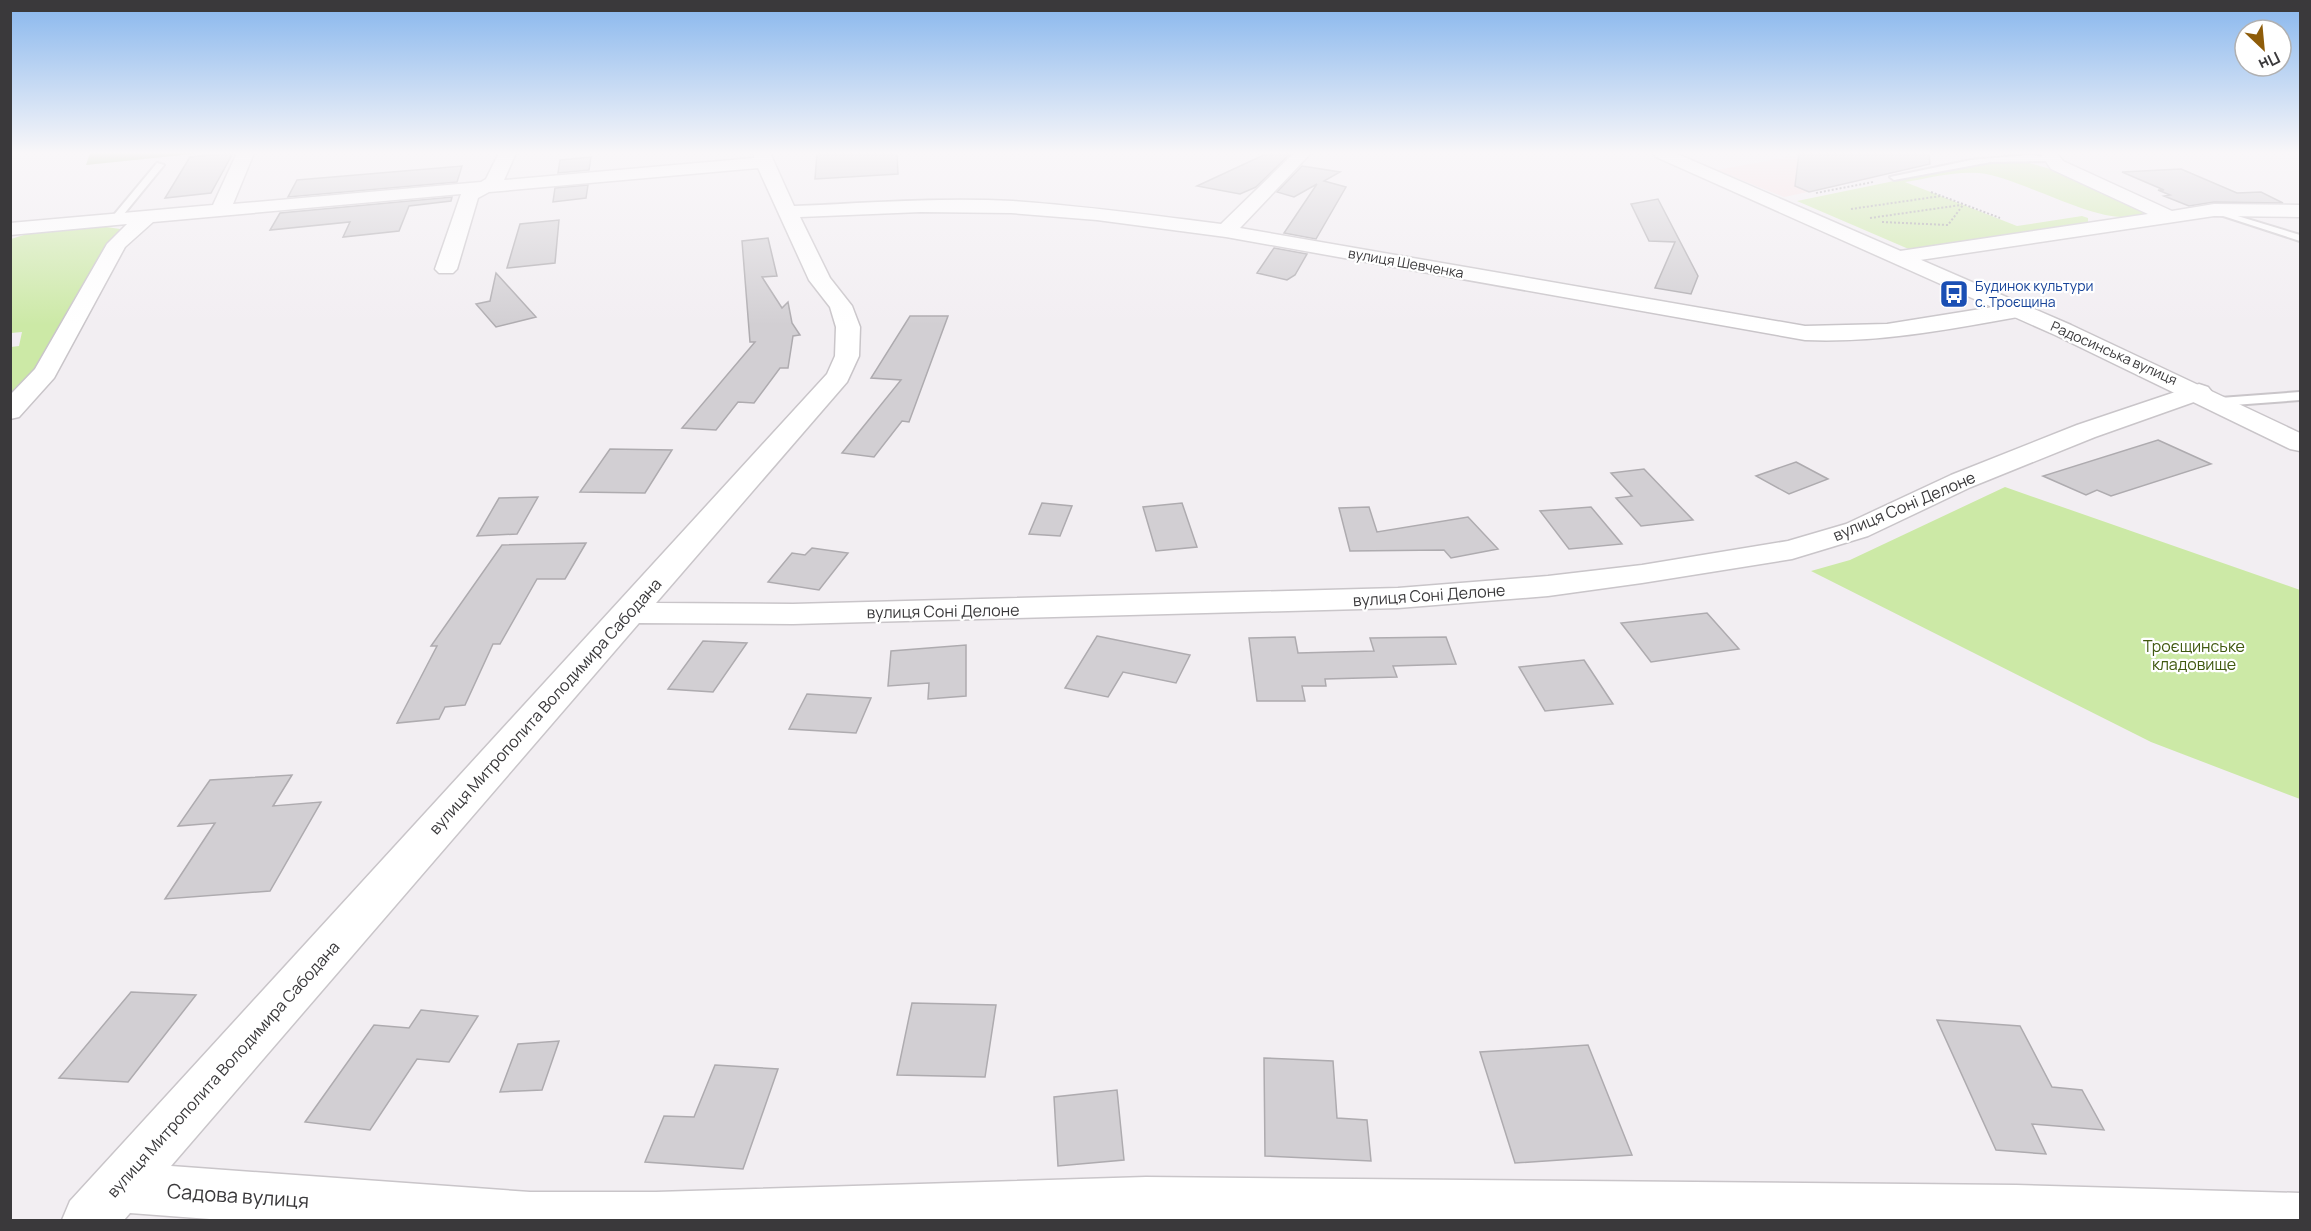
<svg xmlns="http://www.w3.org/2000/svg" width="2311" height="1231" viewBox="0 0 2311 1231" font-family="Manrope,sans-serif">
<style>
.commercial{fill:#f9dee0}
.green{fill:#cce9a6}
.forest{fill:#a0bc79}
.building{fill:#d2cfd3;stroke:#aeabaf;stroke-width:1.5}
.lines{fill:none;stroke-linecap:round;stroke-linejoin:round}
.lane-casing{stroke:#c9c5c9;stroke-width:4}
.street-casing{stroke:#c9c5c9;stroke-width:3}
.secondary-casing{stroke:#c9c5c9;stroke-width:3}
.path{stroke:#9c9a9d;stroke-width:2;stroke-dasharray:2 2;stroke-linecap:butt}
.lane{fill:#fff;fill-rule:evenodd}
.street{fill:#fff;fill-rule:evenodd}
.secondary{fill:#fff;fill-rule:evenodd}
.labels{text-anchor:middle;stroke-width:4.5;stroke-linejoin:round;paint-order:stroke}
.far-street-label{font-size:14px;fill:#3a393b;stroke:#fff}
.far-transit-label{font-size:14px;fill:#164399;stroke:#fff;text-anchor:start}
.street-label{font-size:16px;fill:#3a393b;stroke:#fff}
.park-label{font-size:16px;fill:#405910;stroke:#fff}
.near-street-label{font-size:20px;fill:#3a393b;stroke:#fff}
</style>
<rect width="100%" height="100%" fill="#f2eef2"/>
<path class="commercial" d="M 1810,153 L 1874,178 L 1784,197 L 1717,170 Z"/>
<path class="green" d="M 2015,160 C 2062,169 2103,190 2146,212 C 2112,235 2023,177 1979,173 C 1955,171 1929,178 1905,182 L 2017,226 L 2082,216 L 2088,218 L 2088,224 L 1911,250 L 1797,201 L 1991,161 Z
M 100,226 L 120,229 L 122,233 L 38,374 L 11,404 L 11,347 L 19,346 L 22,332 L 11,333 L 11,239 L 43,229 Z
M 2005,487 L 2300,590 L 2300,799 L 2151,742 L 1811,571 L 1850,560 Z"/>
<path class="forest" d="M 90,153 L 202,153 L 86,165 Z"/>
<path class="building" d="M 233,153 L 211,193 L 165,198 L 190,157 Z
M 817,153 L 897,153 L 898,174 L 815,179 Z
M 1268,153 L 1291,153 L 1256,187 L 1240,194 L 1197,186 Z
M 1799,153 L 1929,153 L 1930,164 L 1809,192 L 1795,186 Z
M 591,157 L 589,170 L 558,173 L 560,160 Z
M 462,166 L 457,182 L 288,197 L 297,180 Z
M 1302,166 L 1340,172 L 1324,181 L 1346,187 L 1316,239 L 1284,233 L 1317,184 L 1294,197 L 1277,192 Z
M 2181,169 L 2237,193 L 2261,192 L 2283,203 L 2214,202 L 2189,206 L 2164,196 L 2170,195 L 2158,190 L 2164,190 L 2122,172 Z
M 588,185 L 586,198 L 553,202 L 555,188 Z
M 452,197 L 451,201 L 409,206 L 399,231 L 343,237 L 350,222 L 270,230 L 280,213 Z
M 1658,199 L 1698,276 L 1691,294 L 1655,288 L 1675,242 L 1649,241 L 1631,204 Z
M 559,220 L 555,263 L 507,268 L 520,224 Z
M 768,238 L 777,276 L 762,277 L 782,308 L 788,302 L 792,323 L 800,335 L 793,336 L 788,368 L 780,368 L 754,403 L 738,402 L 716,430 L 682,428 L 755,342 L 750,342 L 742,241 Z
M 1274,248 L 1307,254 L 1295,275 L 1287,280 L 1257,273 Z
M 496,273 L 536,317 L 496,327 L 476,304 L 490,301 Z
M 910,316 L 948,316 L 909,422 L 902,421 L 874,457 L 842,453 L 901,380 L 871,378 Z
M 2158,440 L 2211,464 L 2111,496 L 2097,490 L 2086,495 L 2043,476 Z
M 610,449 L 672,450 L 645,493 L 580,492 Z
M 1796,462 L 1828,479 L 1789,494 L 1756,476 Z
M 1644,469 L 1693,520 L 1641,526 L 1616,498 L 1632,496 L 1611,473 Z
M 538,497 L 517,534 L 477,536 L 499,498 Z
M 1042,503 L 1072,506 L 1060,536 L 1029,534 Z
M 1182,503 L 1197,547 L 1156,551 L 1143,507 Z
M 1369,507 L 1377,532 L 1468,517 L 1498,549 L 1451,558 L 1444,550 L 1350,551 L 1339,508 Z
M 1591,507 L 1622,544 L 1569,549 L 1540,511 Z
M 586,543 L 565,579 L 537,579 L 500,644 L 493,644 L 465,705 L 445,707 L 439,719 L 397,723 L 437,646 L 431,646 L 502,545 Z
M 812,548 L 848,553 L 819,590 L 768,582 L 792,553 L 805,555 Z
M 1707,613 L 1739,649 L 1651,662 L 1621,623 Z
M 1097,636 L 1190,655 L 1176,683 L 1123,672 L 1108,697 L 1065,688 Z
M 1295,637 L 1298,653 L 1374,651 L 1370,638 L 1446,637 L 1456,664 L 1393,666 L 1397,677 L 1325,679 L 1326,686 L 1302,686 L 1305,701 L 1257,701 L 1249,638 Z
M 703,641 L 747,643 L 713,692 L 668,689 Z
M 966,645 L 966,696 L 928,699 L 929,683 L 888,686 L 891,651 Z
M 1584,660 L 1613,704 L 1545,711 L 1519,667 Z
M 807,694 L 871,698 L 856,733 L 789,729 Z
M 292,775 L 273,806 L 321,802 L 270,891 L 165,899 L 215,823 L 178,826 L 210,780 Z
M 131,992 L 196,995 L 128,1082 L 59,1078 Z
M 912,1003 L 996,1005 L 985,1077 L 897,1075 Z
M 421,1010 L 478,1016 L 449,1062 L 417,1059 L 370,1130 L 305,1122 L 374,1025 L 409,1028 Z
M 1937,1020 L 2020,1026 L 2052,1087 L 2082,1090 L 2104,1130 L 2032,1124 L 2046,1154 L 1996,1150 Z
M 559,1041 L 542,1090 L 500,1092 L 518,1044 Z
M 1588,1045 L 1632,1155 L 1515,1163 L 1480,1052 Z
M 1264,1058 L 1333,1061 L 1337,1118 L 1367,1120 L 1371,1161 L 1265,1156 Z
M 715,1065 L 778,1069 L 743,1169 L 645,1162 L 664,1116 L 694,1117 Z
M 1117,1090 L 1124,1160 L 1058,1166 L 1054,1097 Z"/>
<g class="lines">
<g class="lane-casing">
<path id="lane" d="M 2030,155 L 2054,158 L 2050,161 L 1991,162 L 1894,180 L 1890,177 L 1971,160 Z
M 157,163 L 164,165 L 119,220 L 113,220 L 113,216 Z
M 2211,208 L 2300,235 L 2300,241 L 2211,212 Z
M 2300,392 L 2300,400 L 2220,406 L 2214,402 L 2220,398 Z"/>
</g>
<g class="street-casing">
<path id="street" d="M 237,153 L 254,153 L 233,204 L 481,182 L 486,179 L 499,153 L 516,153 L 504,180 L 754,158 L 754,153 L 770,153 L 794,206 C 867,203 940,197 1013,201 C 1083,206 1152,215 1221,224 L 1294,153 L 1311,153 L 1240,228 L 1805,326 L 1887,324 L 2018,303 L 2026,305 L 2029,310 L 2026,315 L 2018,317 C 1947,330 1878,343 1805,340 L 1226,237 L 1097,220 L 1011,213 L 921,212 L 800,217 L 830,278 L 852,306 L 860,327 L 859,356 L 847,382 L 656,603 L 793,604 L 1398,588 L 1548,576 L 1642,565 L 1788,541 L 1846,524 L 1951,475 L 2077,425 L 2199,384 L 2208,387 L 2212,392 L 2208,397 L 2095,437 L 1971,487 L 1868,536 L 1792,559 L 1642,583 L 1548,596 L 1398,608 L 793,624 L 639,623 L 171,1166 L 530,1192 L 656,1192 L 1146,1177 L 2016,1185 L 2300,1193 L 2300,1220 L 223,1220 L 130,1213 L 124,1220 L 62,1220 L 70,1201 L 827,374 L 835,356 L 836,327 L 830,307 L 809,280 L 758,168 L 489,192 L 478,198 L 457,269 L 453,273 L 439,273 L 435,269 L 461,194 L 153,222 L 125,247 L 54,378 L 19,417 L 10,419 L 10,395 L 35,369 L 107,244 L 127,224 L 10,235 L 10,223 L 213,205 Z
M 2040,153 L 2057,153 L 2063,161 L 2172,211 L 2214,204 L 2300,205 L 2300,217 L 2214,216 L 1900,263 L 1893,261 L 1890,257 L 1893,253 L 1900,251 L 2148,214 L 2051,169 Z"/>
</g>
<g class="secondary-casing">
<path id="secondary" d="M 1653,153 L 1675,153 L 2071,325 L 2300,433 L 2300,451 L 2290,449 L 2055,335 L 1656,157 Z"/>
</g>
<path class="path" d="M 1931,192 L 2000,218
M 1816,193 L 1873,182
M 1851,209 L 1941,196
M 1870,218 L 1961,205
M 1882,222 L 1948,225 L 1963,205"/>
<use href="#lane" class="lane"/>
<use href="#street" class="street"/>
<use href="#secondary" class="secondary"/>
</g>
<linearGradient id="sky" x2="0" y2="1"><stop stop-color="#87b6ed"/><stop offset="0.47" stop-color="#f9f7f9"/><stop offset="1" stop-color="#f9f7f9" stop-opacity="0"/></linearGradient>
<rect width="2311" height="325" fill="url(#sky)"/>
<defs>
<g id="bus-square" transform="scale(1.5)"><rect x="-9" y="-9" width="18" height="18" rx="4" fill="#1a4fb4" stroke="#fff"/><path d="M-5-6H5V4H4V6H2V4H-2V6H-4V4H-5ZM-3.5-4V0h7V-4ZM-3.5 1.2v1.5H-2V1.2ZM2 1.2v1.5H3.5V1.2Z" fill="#fff"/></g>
</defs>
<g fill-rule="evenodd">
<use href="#bus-square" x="1954" y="294"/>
</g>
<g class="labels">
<g class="far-street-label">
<text transform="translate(1406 263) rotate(10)" y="5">вулиця Шевченка</text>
<text transform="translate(2114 353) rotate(24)" y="5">Радосинська вулиця</text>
</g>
<g class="far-transit-label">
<text x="1975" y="291">Будинок культури<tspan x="1975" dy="16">с. Троєщина</tspan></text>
</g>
<g class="street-label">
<text transform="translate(1904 506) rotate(-23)" y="6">вулиця Соні Делоне</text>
<text transform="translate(1429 595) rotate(-4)" y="6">вулиця Соні Делоне</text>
<text transform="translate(943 611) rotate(-1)" y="6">вулиця Соні Делоне</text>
<text transform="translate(545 706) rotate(-48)" y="6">вулиця Митрополита Володимира Сабодана</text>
<text transform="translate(223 1069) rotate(-48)" y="6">вулиця Митрополита Володимира Сабодана</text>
</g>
<g class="park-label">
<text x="2194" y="652">Троєщинське<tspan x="2194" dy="18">кладовище</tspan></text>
</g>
<g class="near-street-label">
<text transform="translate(238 1196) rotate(4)" y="7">Садова вулиця</text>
</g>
</g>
<rect width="2311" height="1231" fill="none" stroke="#3a393b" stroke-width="24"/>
<g transform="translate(2263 48) rotate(154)"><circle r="28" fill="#ffffff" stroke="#b0b0b1" stroke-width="1.5"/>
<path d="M0-4.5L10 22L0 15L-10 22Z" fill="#8e5c09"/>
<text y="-9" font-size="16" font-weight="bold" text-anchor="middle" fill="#3a393b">Пн</text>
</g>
</svg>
